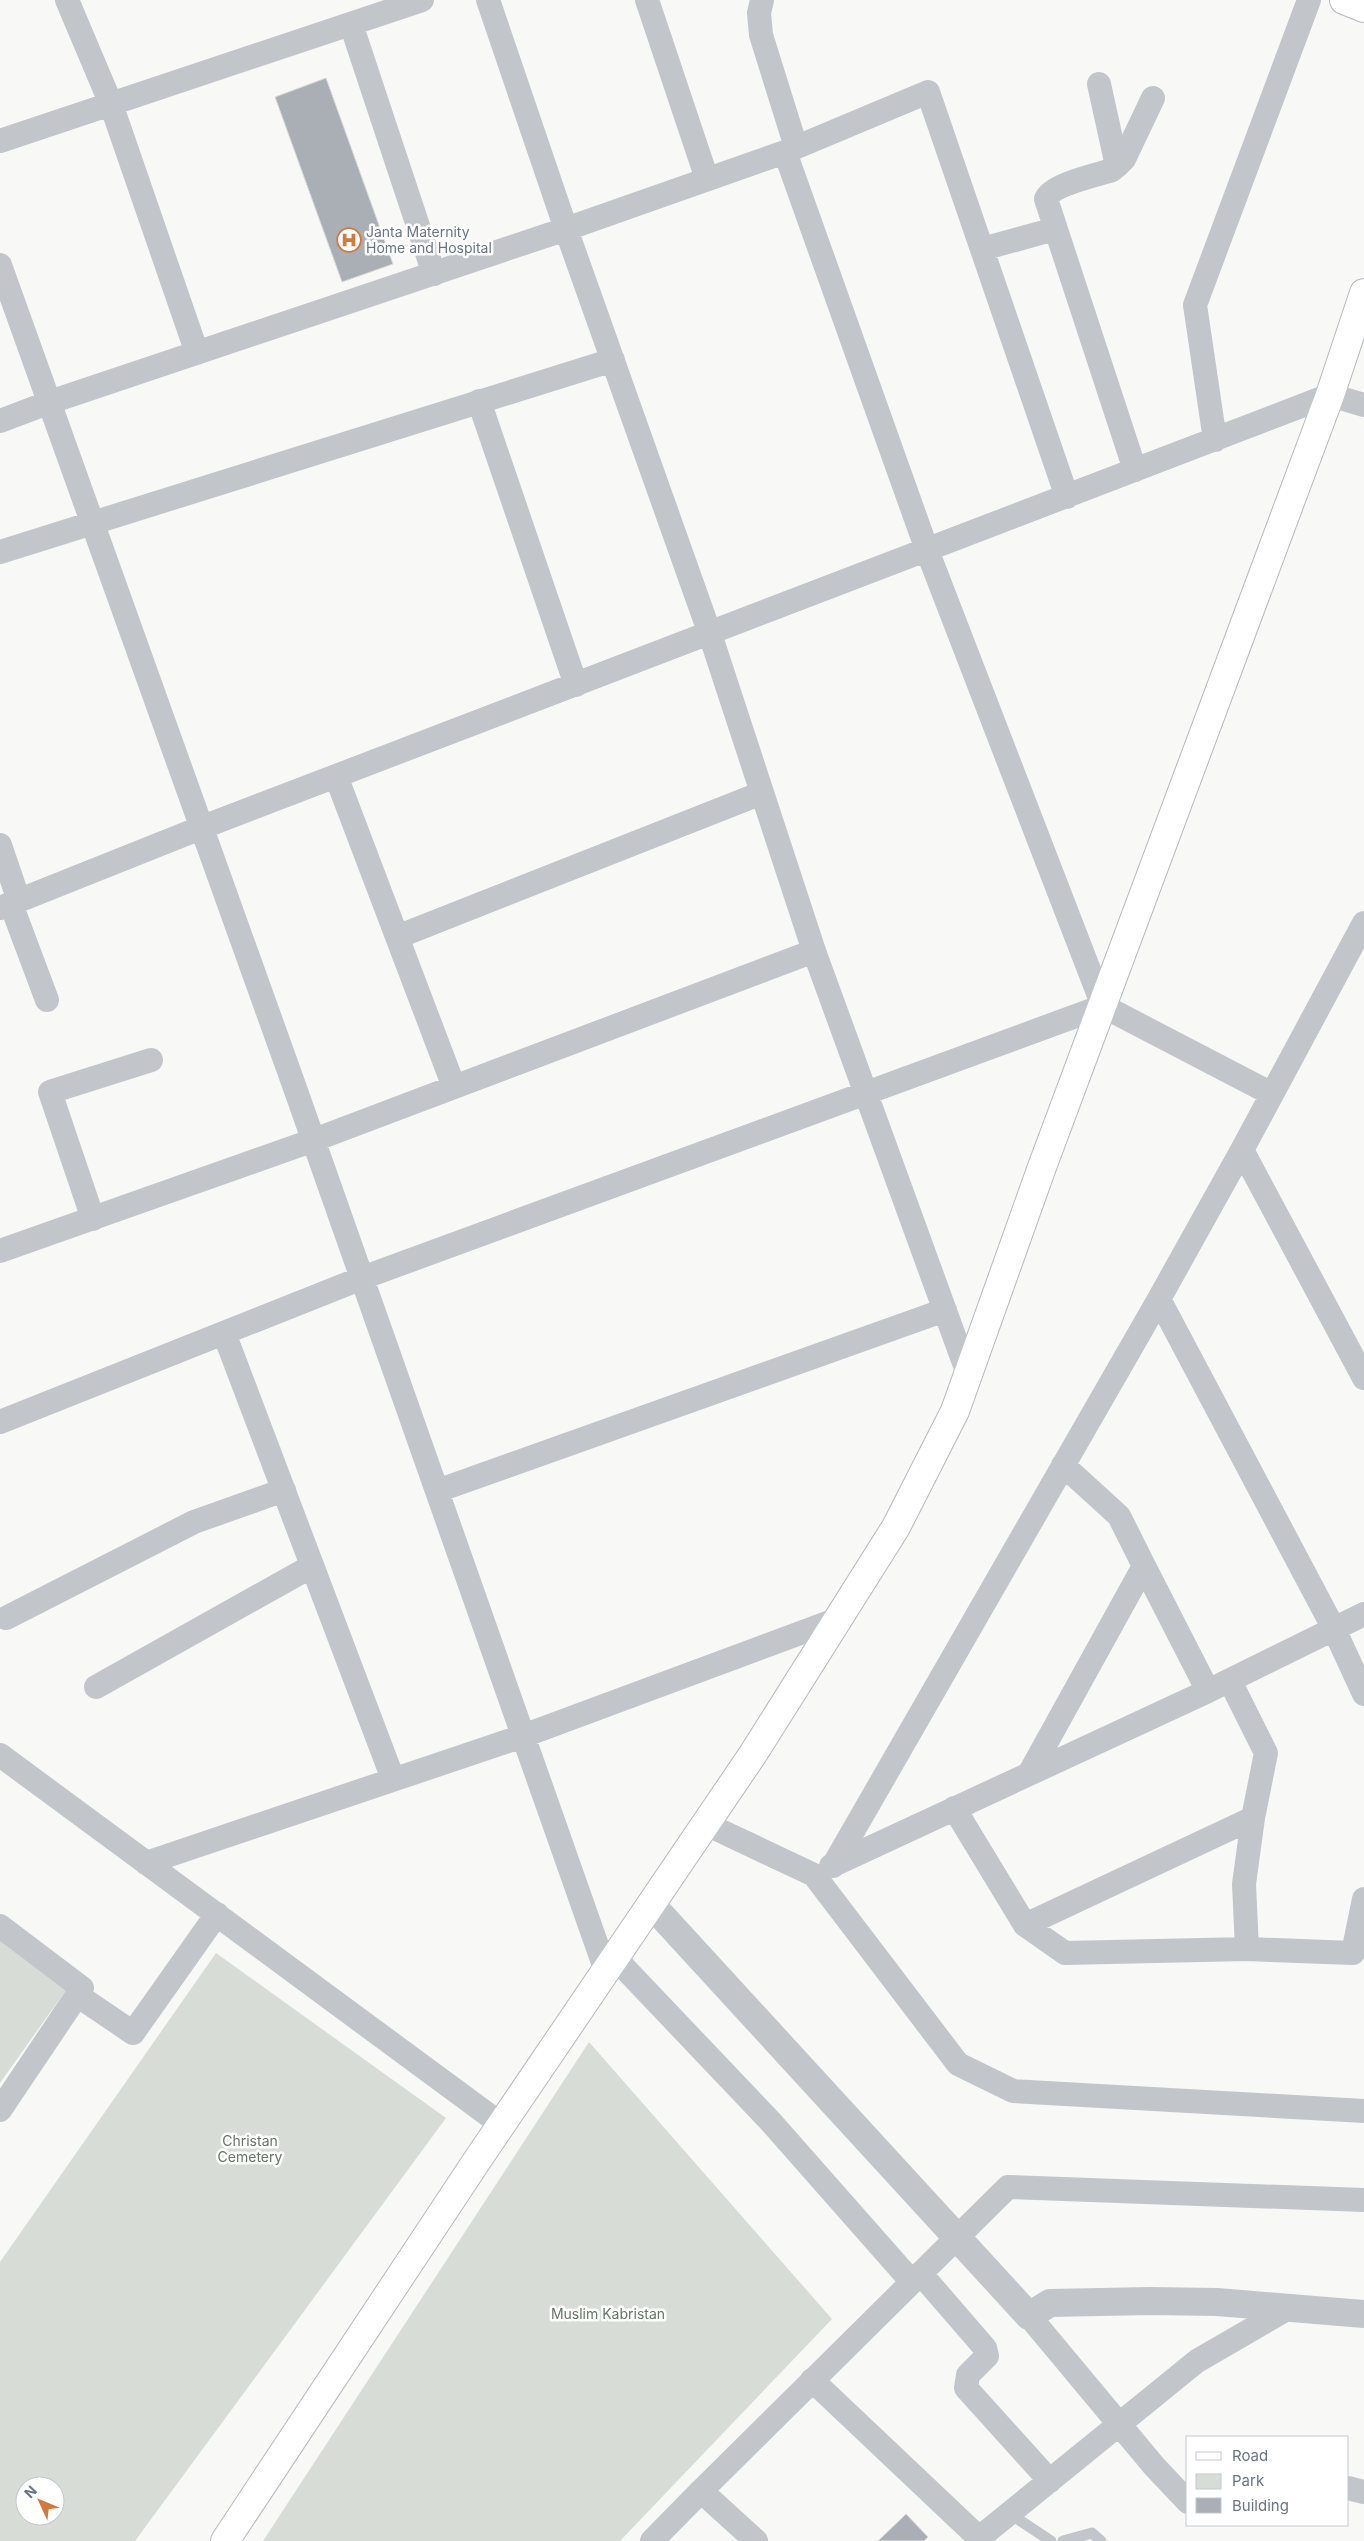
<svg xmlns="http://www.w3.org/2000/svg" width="1364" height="2541" viewBox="0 0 1364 2541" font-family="Inter,sans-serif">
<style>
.green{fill:#d7ddd6;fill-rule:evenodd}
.building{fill:#aaafb6;stroke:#dadad8}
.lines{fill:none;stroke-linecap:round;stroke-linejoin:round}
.secondary-casing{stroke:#b5b8bd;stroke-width:30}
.service{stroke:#c2c5c9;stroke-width:11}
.minor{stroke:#c2c5c9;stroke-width:24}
.tertiary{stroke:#c2c5c9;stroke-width:28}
.secondary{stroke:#fff;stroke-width:28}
.labels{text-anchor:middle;stroke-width:5;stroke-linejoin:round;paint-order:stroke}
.poi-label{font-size:14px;fill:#6a7484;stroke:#fff;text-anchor:start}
.park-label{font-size:14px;fill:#657764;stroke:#fff}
</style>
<rect width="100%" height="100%" fill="#f8f8f6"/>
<path class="green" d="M 0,1940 L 69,1986 L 0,2083 Z
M 216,1953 L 446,2118 L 135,2541 L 0,2541 L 0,2262 ZM 25,2486 L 55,2486 L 55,2516 L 25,2516 Z
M 589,2042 L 832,2319 L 620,2541 L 263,2541 Z"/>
<path class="building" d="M 326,78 L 393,264 L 342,282 L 275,97 Z
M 906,2514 L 928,2537 L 924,2541 L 878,2541 Z"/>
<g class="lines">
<g class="secondary-casing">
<path id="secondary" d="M 1344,0 L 1364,8
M 225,2541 L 478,2159 L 753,1754 L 896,1527 L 955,1411 L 1042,1167 L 1330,395 L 1364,293"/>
</g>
<path class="service" d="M 1010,2514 L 1051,2541
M 1063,2541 L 1092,2533 L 1101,2541"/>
<path class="minor" d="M 67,0 L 111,104 L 197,353
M 647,0 L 707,179
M 762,0 L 759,13 L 761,35 L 796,147
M 351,24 L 434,274
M 1099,84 L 1117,166 L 1112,170 C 1097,175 1052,184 1046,199 L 1135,470
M 0,141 L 422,0
M 785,152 L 928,92 L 1067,497
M 1117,166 L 1124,159 L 1153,98
M 982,249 L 1055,229
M 0,265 L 295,1088 L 606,1971
M 479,401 L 576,685
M 0,421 L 50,402 L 566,229 L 785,152 L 927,550 L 1103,1006 L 1272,1094
M 1215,440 L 1195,305 L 1309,0
M 0,552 L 613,360
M 336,776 L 454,1087
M 0,845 L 19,901
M 11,904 L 47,1000
M 0,908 L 203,827 L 1330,395 L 1364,405
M 397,937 L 762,793
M 814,951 L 968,1374
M 1242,1150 L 1364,1378
M 93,1219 L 50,1092 L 151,1060
M 0,1251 L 314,1140 L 814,951 L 710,634 L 566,229 L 488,0
M 1159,1299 L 1334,1629 L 1364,1694
M 224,1333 L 393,1779
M 0,1422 L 362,1278 L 1103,1006
M 1063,1465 L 1119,1516 L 1144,1566
M 437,1491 L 945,1310
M 6,1618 L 194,1522 L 284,1490
M 96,1687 L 312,1566
M 0,1755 L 502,2125
M 1029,1774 L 1144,1566 L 1208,1691
M 954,1808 L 1025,1925 L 1065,1953 L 1247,1949 L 1353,1953 L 1364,1899
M 706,1824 L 814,1875 L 958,2064 L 1013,2091 L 1364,2111
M 146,1863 L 523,1736 L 838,1619
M 831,1866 L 1208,1691 L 1364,1614
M 833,1866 L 1159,1299 L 1242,1150 L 1364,923
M 1025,1925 L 1253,1818 L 1266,1753 L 1230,1681
M 0,1926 L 82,1988 L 0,2110
M 1247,1949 L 1244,1884 L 1253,1818
M 615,1958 L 770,2121 L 912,2282
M 77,1995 L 133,2033 L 217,1914
M 921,2274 L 985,2348 L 987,2356 L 968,2375 L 966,2388 L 1050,2481
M 1029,2316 L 1154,2466 L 1188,2502
M 812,2380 L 979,2538 L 1197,2361 L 1285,2310
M 1348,2488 L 1364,2492
M 701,2491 L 1008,2187 L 1364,2200
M 652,2541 L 701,2491 L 756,2541"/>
<path class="tertiary" d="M 651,1904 L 1029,2316 L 1050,2303 L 1150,2301 L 1217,2302 L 1364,2314"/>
<use href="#secondary" class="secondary"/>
</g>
<defs>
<g id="hospital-ring" transform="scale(1.25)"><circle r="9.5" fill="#fff" stroke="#d27a3c" stroke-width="1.5"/><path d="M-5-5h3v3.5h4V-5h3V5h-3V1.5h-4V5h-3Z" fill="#d27a3c"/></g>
</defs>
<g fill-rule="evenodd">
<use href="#hospital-ring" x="349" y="240"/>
</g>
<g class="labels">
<g class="poi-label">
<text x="366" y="237">Janta Maternity<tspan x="366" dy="16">Home and Hospital</tspan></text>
</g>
<g class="park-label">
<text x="250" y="2146">Christan<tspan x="250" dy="16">Cemetery</tspan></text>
<text x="608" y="2319">Muslim Kabristan</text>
</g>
</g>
<rect x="1186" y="2436" width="162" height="90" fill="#ffffff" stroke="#c3c7ce"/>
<rect x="1196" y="2452" width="25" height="8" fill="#ffffff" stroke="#c3c7ce"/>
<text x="1232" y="2461" font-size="15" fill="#6a7484">Road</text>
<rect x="1196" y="2474" width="25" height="15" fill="#d7ddd6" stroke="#c3c7ce"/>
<text x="1232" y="2486" font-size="15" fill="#6a7484">Park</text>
<rect x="1196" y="2498" width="25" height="15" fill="#aaafb6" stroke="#c3c7ce"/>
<text x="1232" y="2511" font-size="15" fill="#6a7484">Building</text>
<g transform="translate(40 2501) rotate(314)"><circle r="24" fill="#ffffff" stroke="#c3c7ce"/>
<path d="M0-4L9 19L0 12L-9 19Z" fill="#d27a3c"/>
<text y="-8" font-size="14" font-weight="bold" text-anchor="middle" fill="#6a7484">N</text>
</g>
</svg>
